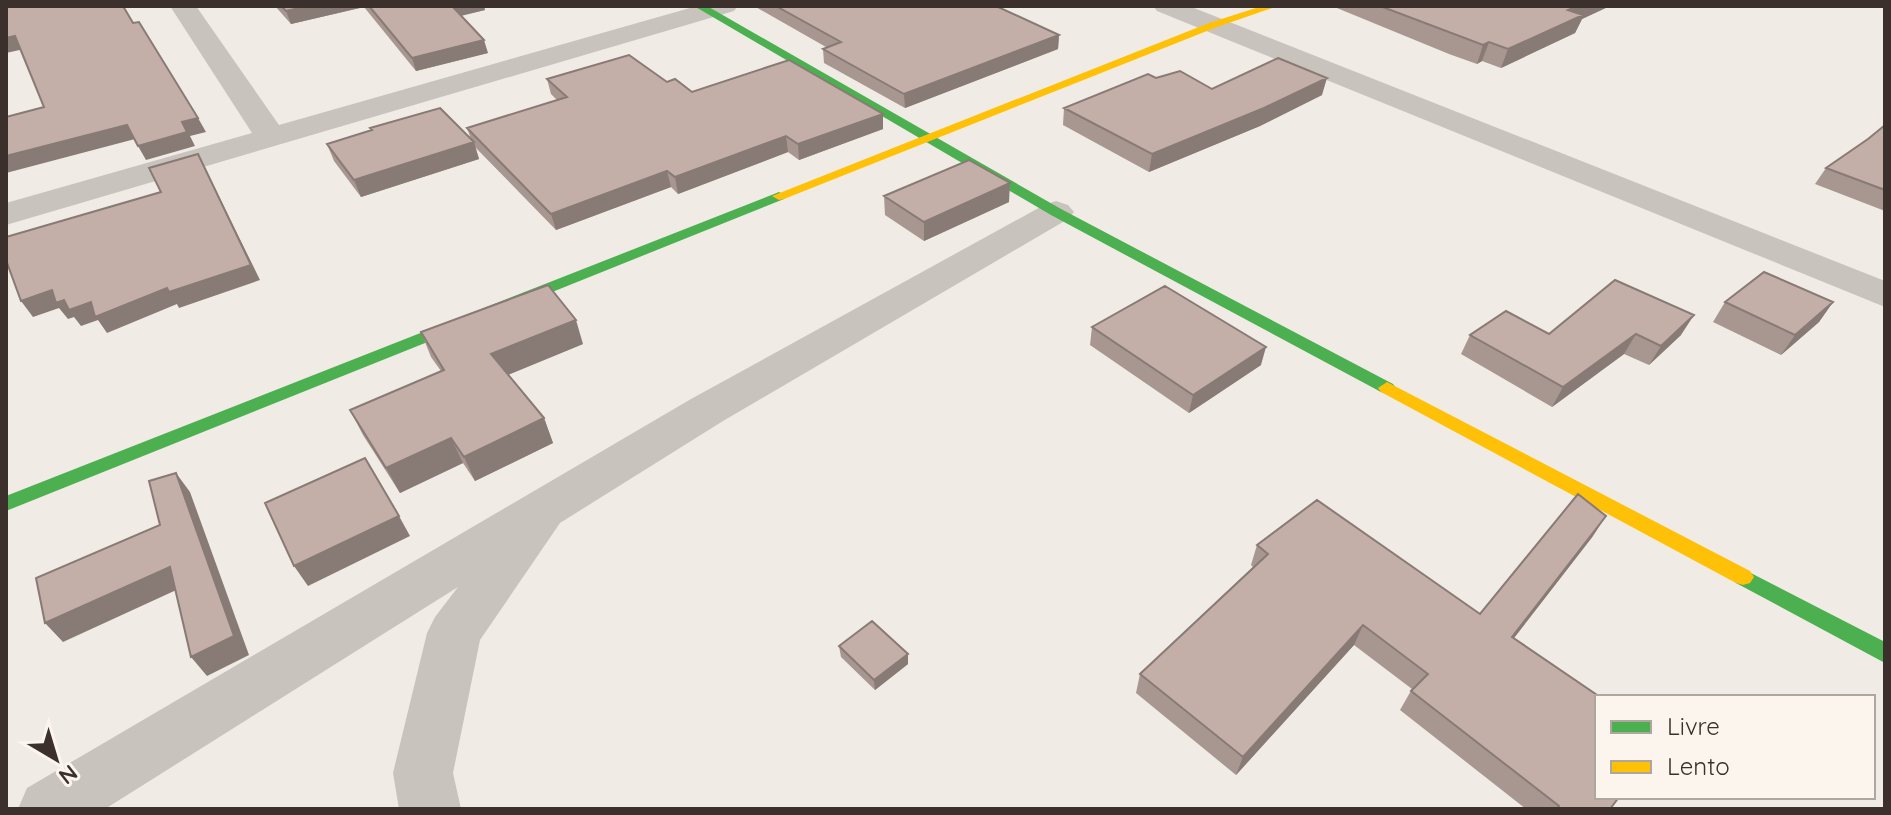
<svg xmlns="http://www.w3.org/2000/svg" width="1891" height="815" viewBox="0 0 1891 815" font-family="Quicksand,sans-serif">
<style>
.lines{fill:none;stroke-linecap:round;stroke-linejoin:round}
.street{fill:#c9c3be;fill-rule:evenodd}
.fast{fill:#4caf50;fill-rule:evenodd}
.slow{fill:#ffc107;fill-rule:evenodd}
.wall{fill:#a89690}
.shaded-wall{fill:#887a75}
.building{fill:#c3afa7;stroke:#887a75;stroke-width:2}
</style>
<rect width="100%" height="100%" fill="#f0ebe5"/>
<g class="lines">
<path class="street" d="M 170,6 L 196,6 L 279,125 L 697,6 L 738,6 L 734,11 L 6,225 L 6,203 L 252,133 Z
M 1153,6 L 1189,6 L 1885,281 L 1885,307 L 1157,11 Z
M 1056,201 L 1068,205 L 1074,212 L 1068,219 L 723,421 L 560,523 L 480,640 L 453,773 L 461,809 L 399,809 L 393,773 L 427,633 L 435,617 L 458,587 L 105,809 L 18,809 L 27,788 L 691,399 L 1044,205 Z"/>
<path class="fast" d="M 694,6 L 707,6 L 1061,209 L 1393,384 L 1396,388 L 1387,394 L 1381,392 L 1051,215 Z
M 779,192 L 786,196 L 784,199 L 6,511 L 6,496 Z
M 1743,569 L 1885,642 L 1885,663 L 1736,583 L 1732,577 L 1736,571 Z"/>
<path class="slow" d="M 1262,6 L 1278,6 L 1217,27 L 784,199 L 779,200 L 772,196 L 1209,23 Z
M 1387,382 L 1750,571 L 1754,577 L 1750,583 L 1743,585 L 1736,583 L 1381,392 L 1378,388 Z"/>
</g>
<path class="wall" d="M 275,6 L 484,6 L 485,10 L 461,16 L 488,53 L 416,71 L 364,7 L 291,24 Z
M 754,6 L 1004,6 L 1000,8 L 1059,35 L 1058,49 L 905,108 L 824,63 L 823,49 L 826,47 Z
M 1332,6 L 1610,6 L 1582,19 L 1575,33 L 1501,68 L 1482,61 L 1477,64 L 1449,54 Z
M 547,79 L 667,82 L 692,92 L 883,129 L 799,160 L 788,152 L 678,194 L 671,187 L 556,230 L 475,147 L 479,159 L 361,197 L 334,161 L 327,144 L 371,131 L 370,128 L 471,139 L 467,128 L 557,100 L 551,94 Z
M 1212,89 L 1322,95 L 1260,126 L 1149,172 L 1063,125 L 1064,108 Z
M 1885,125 L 1885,211 L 1815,184 L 1826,168 L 1868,139 Z
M 884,196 L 1009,202 L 924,241 L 885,215 Z
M 1615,280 L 1681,335 L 1649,365 L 1624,354 L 1552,407 L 1461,354 L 1470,335 L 1549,334 Z
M 1725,302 L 1833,302 L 1819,322 L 1781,355 L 1713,322 Z
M 1092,327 L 1261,365 L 1189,413 L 1090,345 Z
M 421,332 L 583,344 L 508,375 L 544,418 L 553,443 L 475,481 L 463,463 L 400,493 L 363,435 L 350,410 L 441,371 L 431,357 Z
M 1593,536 L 1514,638 L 1610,809 L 1526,809 L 1400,710 L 1412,689 L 1354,645 L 1236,775 L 1136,693 L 1140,674 L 1253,567 L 1251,565 L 1257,545 L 1480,614 Z
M 839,646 L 908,664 L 875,690 L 841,657 Z"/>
<path class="shaded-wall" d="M 308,6 L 364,6 L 364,7 L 291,24 L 286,11 Z
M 451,6 L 484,6 L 485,10 L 455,17 Z
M 1577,6 L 1610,6 L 1582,19 L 1575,33 L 1501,68 L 1508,49 L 1568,10 Z
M 1059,35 L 1058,49 L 905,108 L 904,94 Z
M 15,36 L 24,49 L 6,53 L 6,38 Z
M 484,40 L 488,53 L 416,71 L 412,58 Z
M 1489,42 L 1482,61 L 1477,64 L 1483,45 Z
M 1327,78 L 1322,95 L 1260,126 L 1149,172 L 1152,154 Z
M 883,114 L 883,129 L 799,160 L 798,144 Z
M 198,118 L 206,132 L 190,136 L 195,146 L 146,160 L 138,146 L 182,122 Z
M 127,125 L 135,139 L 6,173 L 6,156 Z
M 786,136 L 788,152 L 678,194 L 675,177 Z
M 474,142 L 479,159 L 361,197 L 354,180 Z
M 198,154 L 260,280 L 179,308 L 177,304 L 107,333 L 98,320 L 81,326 L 74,317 L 68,319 L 59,308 L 33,317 L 21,301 L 52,290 L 60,302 Z
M 667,171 L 671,187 L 556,230 L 551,214 Z
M 1010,183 L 1009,202 L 924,241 L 924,222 Z
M 1833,302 L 1819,322 L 1781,355 L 1795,335 Z
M 1694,315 L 1681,335 L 1649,365 L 1661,346 Z
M 576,320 L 583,344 L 500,378 L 491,354 Z
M 1636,334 L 1624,354 L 1552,407 L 1563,387 Z
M 1266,347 L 1261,365 L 1189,413 L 1193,395 Z
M 544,418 L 553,443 L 475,481 L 464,457 Z
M 451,438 L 463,463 L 400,493 L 386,468 Z
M 176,473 L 190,492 L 249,655 L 207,676 L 191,657 Z
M 399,516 L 410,536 L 308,586 L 294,566 Z
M 1606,516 L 1593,536 L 1500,656 L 1512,637 Z
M 170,567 L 185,586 L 63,642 L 45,623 Z
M 1363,625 L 1354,645 L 1236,775 L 1243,757 Z
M 908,654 L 908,664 L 875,690 L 874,680 Z"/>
<path class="building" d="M 6,6 L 123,6 L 133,23 L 139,22 L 198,118 L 182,122 L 187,132 L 138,146 L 127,125 L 6,156 L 6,117 L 44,107 L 15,36 L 6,38 Z
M 281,6 L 308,6 L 286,11 Z
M 369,6 L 452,6 L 484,40 L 412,58 Z
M 776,6 L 996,6 L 1059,35 L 904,94 L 823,49 L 841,42 Z
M 1380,6 L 1577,6 L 1568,10 L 1583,15 L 1508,49 L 1489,42 L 1483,45 Z
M 629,55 L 667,82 L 675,79 L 692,92 L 789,60 L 883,114 L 798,144 L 786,136 L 675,177 L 667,171 L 551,214 L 467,128 L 567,97 L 547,79 Z
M 1278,58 L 1327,78 L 1264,108 L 1152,154 L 1064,108 L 1148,74 L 1156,78 L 1180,71 L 1212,89 Z
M 440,108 L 474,142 L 354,180 L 327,144 L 372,130 L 370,128 Z
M 1885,125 L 1885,190 L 1826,168 L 1868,139 Z
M 198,154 L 251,265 L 169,292 L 167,288 L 95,317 L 91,302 L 69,310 L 64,300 L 56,303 L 52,290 L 21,301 L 6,260 L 6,237 L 161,192 L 149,168 Z
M 969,160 L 1010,183 L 924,222 L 884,196 Z
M 1764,272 L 1833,302 L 1795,335 L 1725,302 Z
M 1615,280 L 1694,315 L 1661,346 L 1636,334 L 1563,387 L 1470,335 L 1506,311 L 1549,334 Z
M 548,285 L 576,320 L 491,354 L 544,418 L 464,457 L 451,438 L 386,468 L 350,410 L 444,370 L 421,332 Z
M 1165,286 L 1266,347 L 1193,395 L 1092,327 Z
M 365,458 L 399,516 L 294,566 L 265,503 Z
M 176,473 L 234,636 L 191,657 L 170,567 L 45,623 L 36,578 L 160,525 L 149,481 Z
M 1578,494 L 1606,516 L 1512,637 L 1600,697 L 1597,697 L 1597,797 L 1619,797 L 1610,809 L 1557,809 L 1559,806 L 1411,691 L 1428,674 L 1363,625 L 1243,757 L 1140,674 L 1268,554 L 1257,545 L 1317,500 L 1480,614 Z
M 872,621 L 908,654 L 874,680 L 839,646 Z"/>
<rect width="1891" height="815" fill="none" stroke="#3b302b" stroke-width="16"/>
<rect x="1595" y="695" width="280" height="104" fill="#fbf5ee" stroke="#aea6a0" stroke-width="2"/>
<rect x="1611" y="721" width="40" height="12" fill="#4caf50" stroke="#aea6a0" stroke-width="2"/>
<text x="1667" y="735" font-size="24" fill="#3b302b">Livre</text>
<rect x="1611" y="761" width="40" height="12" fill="#ffc107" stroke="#aea6a0" stroke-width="2"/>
<text x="1667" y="775" font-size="24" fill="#3b302b">Lento</text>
<g transform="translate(56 759) rotate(142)" stroke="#fbf5ee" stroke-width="6" paint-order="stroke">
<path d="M0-6L14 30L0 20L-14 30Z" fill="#3b302b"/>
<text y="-12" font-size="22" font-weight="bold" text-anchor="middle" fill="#3b302b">N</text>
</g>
</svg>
